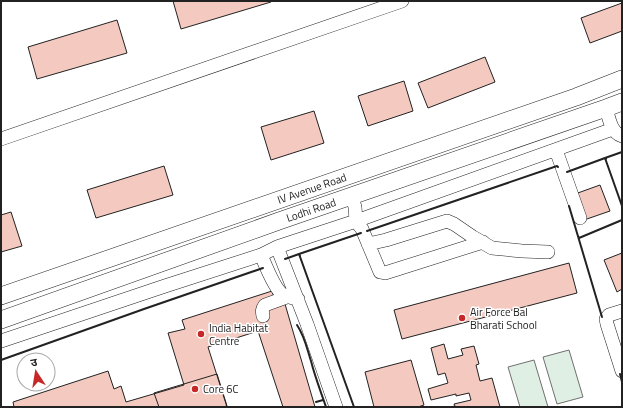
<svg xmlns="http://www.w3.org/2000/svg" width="623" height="408" viewBox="0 0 623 408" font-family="'Titillium Web','Noto Sans Devanagari',sans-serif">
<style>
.green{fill:#e0efe3;stroke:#6f6f6f}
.building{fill:#f3c9c0;stroke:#222}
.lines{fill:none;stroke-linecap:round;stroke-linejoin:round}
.minor-casing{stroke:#222;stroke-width:14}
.major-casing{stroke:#222;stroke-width:18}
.minor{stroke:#fff;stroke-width:13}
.major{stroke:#fff;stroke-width:17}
.wall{stroke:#222;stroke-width:2}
.poi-dot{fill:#c62828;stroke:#fff;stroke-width:1.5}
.labels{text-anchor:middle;stroke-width:3;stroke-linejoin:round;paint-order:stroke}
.street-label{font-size:11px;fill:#222;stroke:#fff}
.poi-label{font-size:11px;fill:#222;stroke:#fff;text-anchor:start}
</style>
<rect width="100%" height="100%" fill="#fff"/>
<path class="green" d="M 569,350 L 583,397 L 557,404 L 543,357 Z
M 534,360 L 548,407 L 520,407 L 508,367 Z"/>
<path class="building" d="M 173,1 L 271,1 L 271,2 L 181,29 Z
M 622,3 L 622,31 L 590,43 L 581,18 Z
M 117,20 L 127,53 L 37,79 L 28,47 Z
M 485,57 L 495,82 L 428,108 L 418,83 Z
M 404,81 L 413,111 L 368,126 L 358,96 Z
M 314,111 L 324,143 L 271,160 L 261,127 Z
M 164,166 L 173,195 L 96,218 L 87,190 Z
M 600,185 L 610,211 L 584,220 L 575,194 Z
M 11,212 L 22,246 L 1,252 L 1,215 Z
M 622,253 L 622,289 L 617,292 L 604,260 Z
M 569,263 L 577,293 L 402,339 L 394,310 Z
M 272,291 L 277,307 L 285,304 L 315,407 L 283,407 L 258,331 L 208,347 L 227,407 L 14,407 L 13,402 L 108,371 L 114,389 L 121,386 L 126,402 L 184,385 L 168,333 L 185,329 L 182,320 Z
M 444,344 L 448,359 L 463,355 L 461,349 L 474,346 L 479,364 L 476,365 L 480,381 L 492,378 L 500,407 L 450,407 L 455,406 L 454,404 L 471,400 L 469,393 L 456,396 L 456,394 L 431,400 L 428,389 L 448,383 L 445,373 L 438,375 L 431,348 Z
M 411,360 L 424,405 L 418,407 L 374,407 L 365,372 Z
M 217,374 L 227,406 L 222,407 L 159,407 L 154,393 Z"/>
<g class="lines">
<g class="minor-casing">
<path id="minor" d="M 606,108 C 609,118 611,133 622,136
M 1,139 L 402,1
M 556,150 L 580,218
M 352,197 L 355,207 L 356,221 L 362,229 L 380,272 L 385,273 L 483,242
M 368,244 L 386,240 L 447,221 L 454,224 L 473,237 L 492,248 L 522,251 L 548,252
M 261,255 C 265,264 274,288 282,294 C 287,297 293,298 298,299
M 622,311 L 609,315 L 606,319 L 607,324 L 622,371
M 263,316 C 262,311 262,309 265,305 L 287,297
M 1,341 L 165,286 L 261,255 L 277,247
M 336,407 L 307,324 L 277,247 L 356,221 L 613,129"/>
</g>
<g class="major-casing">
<g id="major">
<path id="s1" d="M 1,296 L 576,97 L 622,79"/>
<path id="s2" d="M 1,320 L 279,221 L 606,108 L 622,102"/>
</g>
</g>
<use href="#minor" class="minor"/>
<use href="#major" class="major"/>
<path class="wall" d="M 606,159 L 605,158 L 622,152
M 567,172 L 605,158 L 622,206
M 569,206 L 602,317
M 367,231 L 557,166 L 558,167
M 578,236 L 579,238 L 622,220
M 285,259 L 299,254 L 300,256
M 297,325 C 305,337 307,349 311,361 C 315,377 321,392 326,407
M 1,360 L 144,309 L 263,268
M 620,374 L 622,382
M 316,402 L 323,400
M 354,407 L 299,254 L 361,233"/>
</g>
<g class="poi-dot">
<circle cx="462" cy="318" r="4"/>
<circle cx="201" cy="334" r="4"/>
<circle cx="195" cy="389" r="4"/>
</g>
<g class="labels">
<g class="street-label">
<text dy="4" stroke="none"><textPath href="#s1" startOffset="329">IV Avenue Road</textPath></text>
<text dy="4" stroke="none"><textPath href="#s2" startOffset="329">Lodhi Road</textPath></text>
</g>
<g class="poi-label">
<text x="470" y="316">Air Force Bal<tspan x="470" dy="13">Bharati School</tspan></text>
<text x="209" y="332">India Habitat<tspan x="209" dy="13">Centre</tspan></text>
<text x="203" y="393">Core 6C</text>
</g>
</g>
<rect width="623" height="408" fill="none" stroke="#222222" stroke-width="4"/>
<g transform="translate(36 372) rotate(348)"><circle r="19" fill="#ffffff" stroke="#a7a7a7"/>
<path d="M0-3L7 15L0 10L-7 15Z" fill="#c62828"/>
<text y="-6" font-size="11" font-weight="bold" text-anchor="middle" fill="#222222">उ</text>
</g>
</svg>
